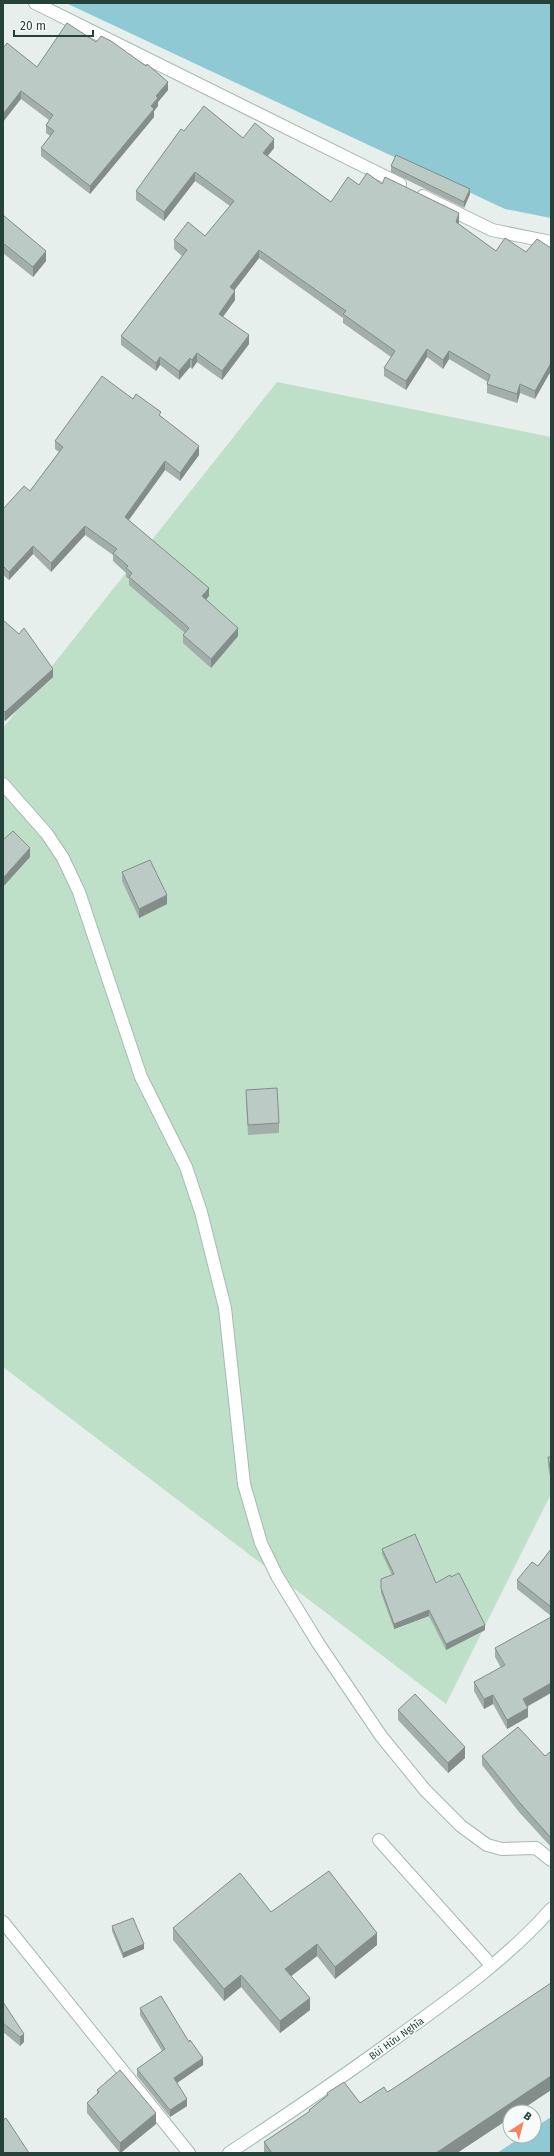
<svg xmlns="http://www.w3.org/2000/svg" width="554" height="2156" viewBox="0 0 554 2156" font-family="'Fira Sans',sans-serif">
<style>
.green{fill:#bfe0c8}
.water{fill:#8ec9d4}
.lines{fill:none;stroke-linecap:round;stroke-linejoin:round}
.lane-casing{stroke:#a8b8b2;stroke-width:14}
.street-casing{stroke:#a8b8b2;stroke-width:14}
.secondary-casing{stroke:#a4bbb3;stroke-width:14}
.lane{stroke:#fff;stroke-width:12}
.street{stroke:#fff;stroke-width:12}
.secondary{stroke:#fff;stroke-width:12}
.wall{fill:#a1aea9}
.shaded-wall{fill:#838d89}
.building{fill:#bbcac4;stroke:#838d89}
.labels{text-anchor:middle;stroke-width:3.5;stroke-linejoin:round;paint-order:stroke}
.street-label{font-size:10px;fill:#24423a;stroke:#f7fbf9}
</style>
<rect width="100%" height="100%" fill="#e6efeb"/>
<path class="green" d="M 277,382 L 551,437 L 551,1494 L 446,1704 L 3,1367 L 3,728 Z"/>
<path class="water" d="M 66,3 L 551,3 L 551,218 L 505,209 Z
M 551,2117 L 551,2153 L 497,2153 L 523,2136 L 534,2136 L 534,2128 Z"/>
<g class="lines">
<g class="lane-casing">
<path id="lane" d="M 379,1840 L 491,1965"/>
</g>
<g class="street-casing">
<path id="street" d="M 35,3 L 400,184
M 423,196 L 492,230 L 551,242
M 3,784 L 47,834 L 63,858 L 79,892 L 141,1077 L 186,1167 L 201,1212 L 225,1308 L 244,1484 L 261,1543 L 277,1576 L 318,1643 L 381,1736 L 425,1790 L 461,1826 L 487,1845 L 502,1849 L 536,1848 L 551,1860
M 3,1922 L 189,2153"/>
</g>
<g class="secondary-casing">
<path id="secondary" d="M 229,2153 C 285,2116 341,2078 396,2038 C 450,1999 507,1959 551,1909"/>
</g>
<use href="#lane" class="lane"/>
<use href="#street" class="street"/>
<use href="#secondary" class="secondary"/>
</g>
<path class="wall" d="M 3,48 L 37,67 L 168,90 L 158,102 L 158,106 L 154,111 L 154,117 L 90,194 L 41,156 L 41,148 L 50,136 L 46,133 L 46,125 L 49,120 L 21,99 Z
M 184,131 L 243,138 L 274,148 L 268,156 L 331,202 L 359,185 L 382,184 L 459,222 L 458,224 L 496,251 L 526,252 L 537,239 L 535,399 L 520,393 L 517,403 L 487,393 L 487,384 L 488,382 L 449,359 L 443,369 L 427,357 L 406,390 L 384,376 L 384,368 L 391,357 L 343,323 L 343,318 L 259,258 L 234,290 L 235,300 L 223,317 L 249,344 L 222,380 L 197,362 L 192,369 L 190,367 L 179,380 L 160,365 L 156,371 L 121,345 L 121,336 L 182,256 L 174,249 L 174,240 L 205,236 L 230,206 L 195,181 L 164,221 L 136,200 L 136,191 Z
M 391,166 L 470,194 L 464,208 L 391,172 Z
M 3,215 L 46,261 L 33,277 L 3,253 Z
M 133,399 L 161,416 L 199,455 L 180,481 L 165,470 L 129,520 L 209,596 L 206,599 L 238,636 L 211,668 L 183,643 L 183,635 L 185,633 L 129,585 L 129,579 L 126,577 L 126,573 L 113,561 L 113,555 L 85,535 L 51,572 L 33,554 L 9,580 L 3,575 L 3,509 L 30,491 L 59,452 L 55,449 L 55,441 Z
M 3,620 L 53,677 L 5,721 L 3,719 Z
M 122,872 L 167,904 L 139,918 L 122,881 Z
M 246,1090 L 279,1123 L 279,1133 L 248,1135 L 246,1100 Z
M 548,1457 L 551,1457 L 551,1482 L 548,1466 Z
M 382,1549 L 436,1583 L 485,1630 L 446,1650 L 429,1616 L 394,1629 L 381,1593 L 381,1579 L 392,1575 L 382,1554 Z
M 551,1549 L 551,1616 L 517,1589 L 517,1580 L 538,1566 Z
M 495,1648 L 527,1706 L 528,1717 L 507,1729 L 493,1704 L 484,1709 L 474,1691 L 474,1682 L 501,1668 L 495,1657 Z
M 398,1710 L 465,1758 L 448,1773 L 398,1720 Z
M 551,1754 L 551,1847 L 519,1812 L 482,1765 L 482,1756 L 545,1756 Z
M 271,1912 L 377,1945 L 335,1979 L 317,1956 L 291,1976 L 310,2010 L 280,2033 L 241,1987 L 224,2001 L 173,1940 L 173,1928 Z
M 112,1926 L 144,1949 L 123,1958 L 112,1931 Z
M 551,1983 L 551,2090 L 518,2112 L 510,2112 L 510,2118 L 457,2153 L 264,2153 L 264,2142 L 309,2112 L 309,2110 L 327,2096 L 327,2093 L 360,2103 L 391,2090 Z
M 3,2002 L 24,2042 L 20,2046 L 3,2032 Z
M 140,2008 L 203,2065 L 177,2083 L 187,2106 L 170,2117 L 137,2076 L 137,2069 L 162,2051 L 140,2015 Z
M 97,2090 L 156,2124 L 121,2153 L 120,2153 L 87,2113 L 87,2103 L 97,2094 Z"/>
<path class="shaded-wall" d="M 168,82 L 168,90 L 158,102 L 158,106 L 154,111 L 154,117 L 90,194 L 90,186 L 151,106 L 156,96 Z
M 21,91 L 21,99 L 3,122 L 3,114 Z
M 274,139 L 274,148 L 263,161 L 263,153 Z
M 195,172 L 195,181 L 164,221 L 164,212 Z
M 470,189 L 470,194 L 464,208 L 464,202 Z
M 459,213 L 459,222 L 456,231 L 456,222 Z
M 259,250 L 259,258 L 230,296 L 230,287 Z
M 46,251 L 46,261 L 33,277 L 33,267 Z
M 235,291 L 235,300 L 219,322 L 219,314 Z
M 249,335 L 249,344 L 222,380 L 222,371 Z
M 427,349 L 427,357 L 406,390 L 406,381 Z
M 449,351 L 449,359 L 443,369 L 443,360 Z
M 197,353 L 197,362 L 192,369 L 192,360 Z
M 160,357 L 160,365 L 156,371 L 156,363 Z
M 190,358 L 190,367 L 179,380 L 179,371 Z
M 551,363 L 551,371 L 535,399 L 535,391 Z
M 520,384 L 520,393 L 517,403 L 517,394 Z
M 199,446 L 199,455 L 180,481 L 180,473 Z
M 165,461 L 165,470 L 125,525 L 125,517 Z
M 85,526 L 85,535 L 51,572 L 51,563 Z
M 33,546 L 33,554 L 9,580 L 9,572 Z
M 209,588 L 209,596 L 202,604 L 202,596 Z
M 238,628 L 238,636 L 211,668 L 211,659 Z
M 53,669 L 53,677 L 5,721 L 5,712 Z
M 30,848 L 30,857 L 3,887 L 3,878 Z
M 167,895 L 167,904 L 139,918 L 139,909 Z
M 429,1610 L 429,1616 L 394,1629 L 394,1624 Z
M 485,1625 L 485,1630 L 446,1650 L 446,1644 Z
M 551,1683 L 551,1693 L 523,1709 L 523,1699 Z
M 493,1695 L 493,1704 L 484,1709 L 484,1699 Z
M 528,1708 L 528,1717 L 507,1729 L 507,1720 Z
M 465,1747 L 465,1758 L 448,1773 L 448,1763 Z
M 377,1933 L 377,1945 L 335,1979 L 335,1967 Z
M 144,1944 L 144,1949 L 123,1958 L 123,1953 Z
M 317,1944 L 317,1956 L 285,1981 L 285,1969 Z
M 241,1975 L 241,1987 L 224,2001 L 224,1989 Z
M 310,1998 L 310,2010 L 280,2033 L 280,2021 Z
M 24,2034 L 24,2042 L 20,2046 L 20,2037 Z
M 203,2058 L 203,2065 L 174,2085 L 174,2078 Z
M 551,2076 L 551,2090 L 518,2112 L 510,2112 L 510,2118 L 457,2153 L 436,2153 Z
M 187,2099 L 187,2106 L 170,2117 L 170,2110 Z
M 156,2113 L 156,2124 L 120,2153 L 120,2143 Z"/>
<path class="building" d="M 67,23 L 96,42 L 101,36 L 111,41 L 146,66 L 147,64 L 168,82 L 156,96 L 158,98 L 151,106 L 154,109 L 90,186 L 41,148 L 54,131 L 46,125 L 53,115 L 21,91 L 3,114 L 3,48 L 7,43 L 37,67 Z
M 204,106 L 243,138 L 255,123 L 274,139 L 263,153 L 331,202 L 348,177 L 359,185 L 367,173 L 382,184 L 385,177 L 459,213 L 456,222 L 496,251 L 505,238 L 526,252 L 537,239 L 551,248 L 551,363 L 535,391 L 520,384 L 517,394 L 487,384 L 490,375 L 449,351 L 443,360 L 427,349 L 406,381 L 384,368 L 395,351 L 343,314 L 346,311 L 259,250 L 230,287 L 235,291 L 219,314 L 249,335 L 222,371 L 197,353 L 192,360 L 190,358 L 179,371 L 160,357 L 156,363 L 121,336 L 187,250 L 174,240 L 188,222 L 205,236 L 234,201 L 195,172 L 164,212 L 136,191 L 181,129 L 184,131 Z
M 396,155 L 470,189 L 464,202 L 391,166 Z
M 3,215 L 46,251 L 33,267 L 3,243 Z
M 102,376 L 133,399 L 136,394 L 161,412 L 159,415 L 199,446 L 180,473 L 165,461 L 125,517 L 209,588 L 202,596 L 238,628 L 211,659 L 183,635 L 189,628 L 129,577 L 132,573 L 126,568 L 128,566 L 113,553 L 117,549 L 85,526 L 51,563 L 33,546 L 9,572 L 3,566 L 3,509 L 24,486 L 30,491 L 63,447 L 55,441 Z
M 3,620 L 19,634 L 24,628 L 53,669 L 5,712 L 3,710 Z
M 13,831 L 30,848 L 3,878 L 3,840 Z
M 150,860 L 167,895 L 139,909 L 122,872 Z
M 277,1088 L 279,1123 L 248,1125 L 246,1090 Z
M 548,1457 L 551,1457 L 551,1473 Z
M 415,1534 L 436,1583 L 450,1575 L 451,1577 L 459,1573 L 485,1625 L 446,1644 L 429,1610 L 394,1624 L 381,1588 L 381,1579 L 394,1574 L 382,1549 Z
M 551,1549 L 551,1607 L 517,1580 L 532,1562 L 538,1566 Z
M 551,1617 L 551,1683 L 523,1699 L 528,1708 L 507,1720 L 493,1695 L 484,1699 L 474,1682 L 505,1665 L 495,1648 Z
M 415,1694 L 465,1747 L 448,1763 L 398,1710 Z
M 518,1727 L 545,1756 L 550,1752 L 551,1754 L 551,1838 L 519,1802 L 482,1756 Z
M 329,1871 L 377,1933 L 335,1967 L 317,1944 L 285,1969 L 310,1998 L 280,2021 L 241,1975 L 224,1989 L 173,1928 L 240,1873 L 271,1912 Z
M 133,1918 L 144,1944 L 123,1953 L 112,1926 Z
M 551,1983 L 551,2076 L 436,2153 L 272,2153 L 264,2142 L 310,2111 L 309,2110 L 328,2095 L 327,2093 L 344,2082 L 360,2103 L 384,2087 L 387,2092 L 391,2090 Z
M 161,1996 L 189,2042 L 190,2040 L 203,2058 L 174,2078 L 187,2099 L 170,2110 L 137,2069 L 165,2049 L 140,2008 Z
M 3,2002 L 24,2034 L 20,2037 L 3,2023 Z
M 120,2070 L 156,2113 L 120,2143 L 87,2103 L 99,2092 L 97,2090 Z
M 6,2118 L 29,2153 L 3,2153 L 3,2120 Z"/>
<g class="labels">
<g class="street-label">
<text transform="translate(396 2038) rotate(-36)" y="4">Bùi Hữu Nghĩa</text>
</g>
</g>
<rect width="554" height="2156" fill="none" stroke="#24423a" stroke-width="8"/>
<g transform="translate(522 2124) rotate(36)"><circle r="19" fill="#f7fbf9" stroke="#a3b1ad"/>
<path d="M0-3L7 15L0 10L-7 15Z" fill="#f4845f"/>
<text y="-6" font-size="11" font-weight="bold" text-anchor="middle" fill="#24423a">B</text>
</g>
<path d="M14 30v6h79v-6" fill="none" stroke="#24423a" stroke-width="2"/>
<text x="20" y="30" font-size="12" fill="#24423a" stroke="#f7fbf9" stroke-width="3" paint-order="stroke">20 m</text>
</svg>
